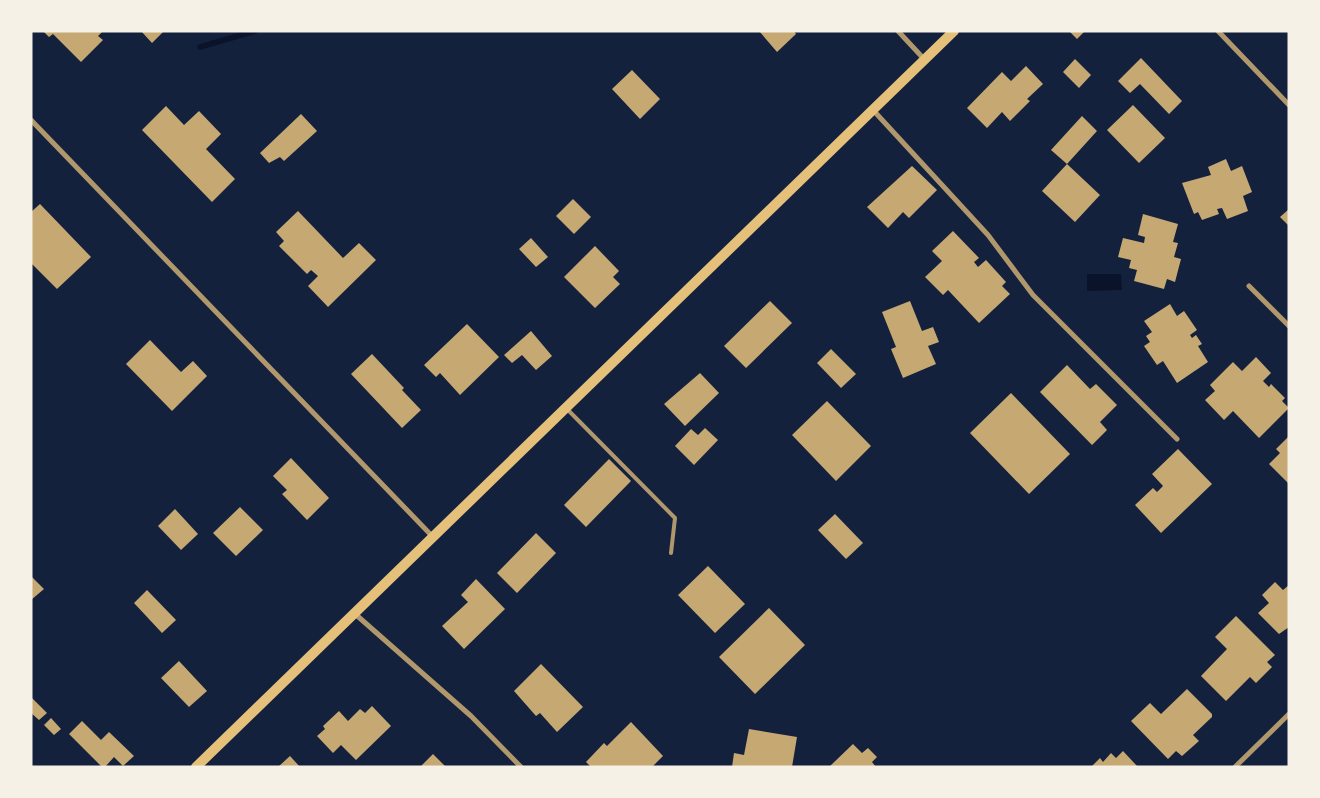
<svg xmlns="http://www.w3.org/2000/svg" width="1320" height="798" viewBox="0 0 1320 798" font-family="'DM Sans',sans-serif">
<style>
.water{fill:#0b132b}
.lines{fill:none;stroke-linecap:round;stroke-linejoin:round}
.stream{stroke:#0b132b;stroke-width:5.5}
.building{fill:#c6a872}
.service{stroke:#b1986c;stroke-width:4}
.minor{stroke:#b1986c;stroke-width:5}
.secondary{stroke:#e5c07b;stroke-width:10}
</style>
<rect width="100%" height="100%" fill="#14213d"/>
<path class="water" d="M 1087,274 L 1121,274 L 1122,290 L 1087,291 Z"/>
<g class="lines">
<path class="stream" d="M 200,47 L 255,31"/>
</g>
<path class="building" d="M 43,31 L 103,31 L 98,36 L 103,40 L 81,62 L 53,34 L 49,37 Z
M 141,31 L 164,31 L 152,43 Z
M 759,31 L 794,31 L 796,34 L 777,52 Z
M 1069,31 L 1085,31 L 1077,39 Z
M 1141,58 L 1182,101 L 1169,114 L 1140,84 L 1130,93 L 1118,81 Z
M 1075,59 L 1091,75 L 1079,88 L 1063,72 Z
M 1026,66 L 1043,84 L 1027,99 L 1030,101 L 1010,121 L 1002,112 L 987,128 L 967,108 L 1002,72 L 1011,81 Z
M 632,70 L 660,99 L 640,119 L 612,89 Z
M 1133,105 L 1165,138 L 1139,163 L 1107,130 Z
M 166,106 L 184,125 L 199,111 L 221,134 L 206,149 L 235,179 L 212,202 L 142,130 Z
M 301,114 L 317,131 L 284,161 L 280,157 L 269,163 L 260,153 Z
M 1082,116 L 1097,131 L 1067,164 L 1051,150 Z
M 1226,159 L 1231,171 L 1242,166 L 1252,192 L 1243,196 L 1248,211 L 1227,219 L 1222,208 L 1217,209 L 1219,214 L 1202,220 L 1198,212 L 1194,214 L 1182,183 L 1211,175 L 1208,167 Z
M 1067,164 L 1100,195 L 1075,222 L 1042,191 Z
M 912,166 L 937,190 L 909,218 L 903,212 L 888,228 L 867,207 Z
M 573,199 L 591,217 L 574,234 L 556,216 Z
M 40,204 L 91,257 L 57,289 L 31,263 L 31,212 Z
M 1289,209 L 1289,226 L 1280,217 Z
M 298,211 L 343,258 L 359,243 L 376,260 L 328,307 L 308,286 L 318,276 L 311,270 L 307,274 L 279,246 L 284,241 L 276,232 Z
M 1143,214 L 1178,224 L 1173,242 L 1178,243 L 1174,257 L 1181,259 L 1175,282 L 1167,279 L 1164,289 L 1134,281 L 1137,270 L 1129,268 L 1131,260 L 1118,257 L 1123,238 L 1144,243 L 1145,237 L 1138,235 Z
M 953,231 L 979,258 L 974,262 L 978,267 L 986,260 L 1006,282 L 1002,286 L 1010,294 L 979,323 L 948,290 L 943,295 L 925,277 L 942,261 L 932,251 Z
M 531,238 L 548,257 L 536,267 L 519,249 Z
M 595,246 L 619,271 L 613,277 L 620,284 L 595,308 L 564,277 Z
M 770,301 L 792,323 L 746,368 L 724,346 Z
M 910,301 L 922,331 L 933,327 L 939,342 L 928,346 L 936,364 L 903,378 L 891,349 L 896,347 L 882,312 Z
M 1170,304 L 1177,316 L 1184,311 L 1197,330 L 1190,335 L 1192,338 L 1196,335 L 1202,344 L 1198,346 L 1208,362 L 1177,383 L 1163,361 L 1157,365 L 1144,346 L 1150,342 L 1146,336 L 1152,332 L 1144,321 Z
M 467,324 L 499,357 L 460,395 L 440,373 L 436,377 L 424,365 Z
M 531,331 L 552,356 L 536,370 L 522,355 L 512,363 L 504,355 Z
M 150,340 L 181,372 L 193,361 L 207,376 L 172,411 L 126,364 Z
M 831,349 L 856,374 L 841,388 L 817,363 Z
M 372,354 L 404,388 L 402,390 L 421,410 L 402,428 L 351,374 Z
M 1256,357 L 1271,373 L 1263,381 L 1269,387 L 1271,384 L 1285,398 L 1282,401 L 1289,408 L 1259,438 L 1233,411 L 1224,420 L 1205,400 L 1215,391 L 1210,385 L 1233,362 L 1242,371 Z
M 1067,365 L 1090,389 L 1096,384 L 1117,405 L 1100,422 L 1107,430 L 1092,445 L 1040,392 Z
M 700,373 L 719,393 L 685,426 L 664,404 Z
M 1011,393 L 1070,454 L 1029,494 L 970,433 Z
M 827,401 L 871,446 L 836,481 L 792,435 Z
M 705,428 L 718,440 L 694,465 L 675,446 L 691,429 L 698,435 Z
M 1289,436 L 1289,484 L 1269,464 L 1280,453 L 1276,449 Z
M 1178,449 L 1212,484 L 1161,533 L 1135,505 L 1153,488 L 1157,492 L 1163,486 L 1152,474 Z
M 291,458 L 329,498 L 307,520 L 282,494 L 287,490 L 273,476 Z
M 609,459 L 631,481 L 586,527 L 564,505 Z
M 240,507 L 263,530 L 236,556 L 213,533 Z
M 175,509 L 198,534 L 181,550 L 158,526 Z
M 835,514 L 863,543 L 846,559 L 818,530 Z
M 536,533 L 556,553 L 517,593 L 497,573 Z
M 708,566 L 745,604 L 715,633 L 678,595 Z
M 31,576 L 44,589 L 31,600 Z
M 476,579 L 505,609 L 464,649 L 442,626 L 468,602 L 461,595 Z
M 1275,582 L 1283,590 L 1289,585 L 1289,627 L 1279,634 L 1258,613 L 1269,603 L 1262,595 Z
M 147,590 L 176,620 L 162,633 L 134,603 Z
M 769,608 L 805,645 L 755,694 L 719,657 Z
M 1236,616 L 1275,655 L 1267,662 L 1272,667 L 1256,683 L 1250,677 L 1226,701 L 1201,676 L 1227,649 L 1215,637 Z
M 179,661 L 207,691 L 189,707 L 161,678 Z
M 541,664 L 583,707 L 557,732 L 540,713 L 536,716 L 514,691 Z
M 1187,689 L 1212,714 L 1212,717 L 1193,735 L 1199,741 L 1182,756 L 1176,751 L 1168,759 L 1131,721 L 1150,703 L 1161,714 Z
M 31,697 L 47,713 L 39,720 L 31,713 Z
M 372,706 L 391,726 L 356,760 L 341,745 L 333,753 L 317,736 L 325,729 L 323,726 L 339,711 L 348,721 L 360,709 L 365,713 Z
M 51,718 L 61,729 L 54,735 L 44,725 Z
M 82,721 L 101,740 L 109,732 L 134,756 L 123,766 L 114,757 L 105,767 L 102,767 L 69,734 Z
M 631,722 L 663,756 L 652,767 L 591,767 L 586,762 L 604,743 L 607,746 Z
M 749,729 L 797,737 L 792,767 L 732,767 L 734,753 L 744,755 Z
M 853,744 L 862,753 L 868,748 L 877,757 L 872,762 L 876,767 L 829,767 Z
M 1123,751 L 1138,767 L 1091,767 L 1100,758 L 1103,762 L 1111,753 L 1116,758 Z
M 433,754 L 446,767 L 420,767 Z
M 290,756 L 300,767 L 278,767 Z"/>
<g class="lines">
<path class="service" d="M 567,409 L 675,518 L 671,553"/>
<path class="minor" d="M 898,31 L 924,59
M 1218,31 L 1289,105
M 873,110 L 988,235 L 1033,295 L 1177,439
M 31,120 L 433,537
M 1249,286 L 1289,326
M 354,613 L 471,716 L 521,767
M 1235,767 L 1289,714"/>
<path class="secondary" d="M 196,767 L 954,31"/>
</g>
<rect width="1320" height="798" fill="none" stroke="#f6f1e7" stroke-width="65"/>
</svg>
